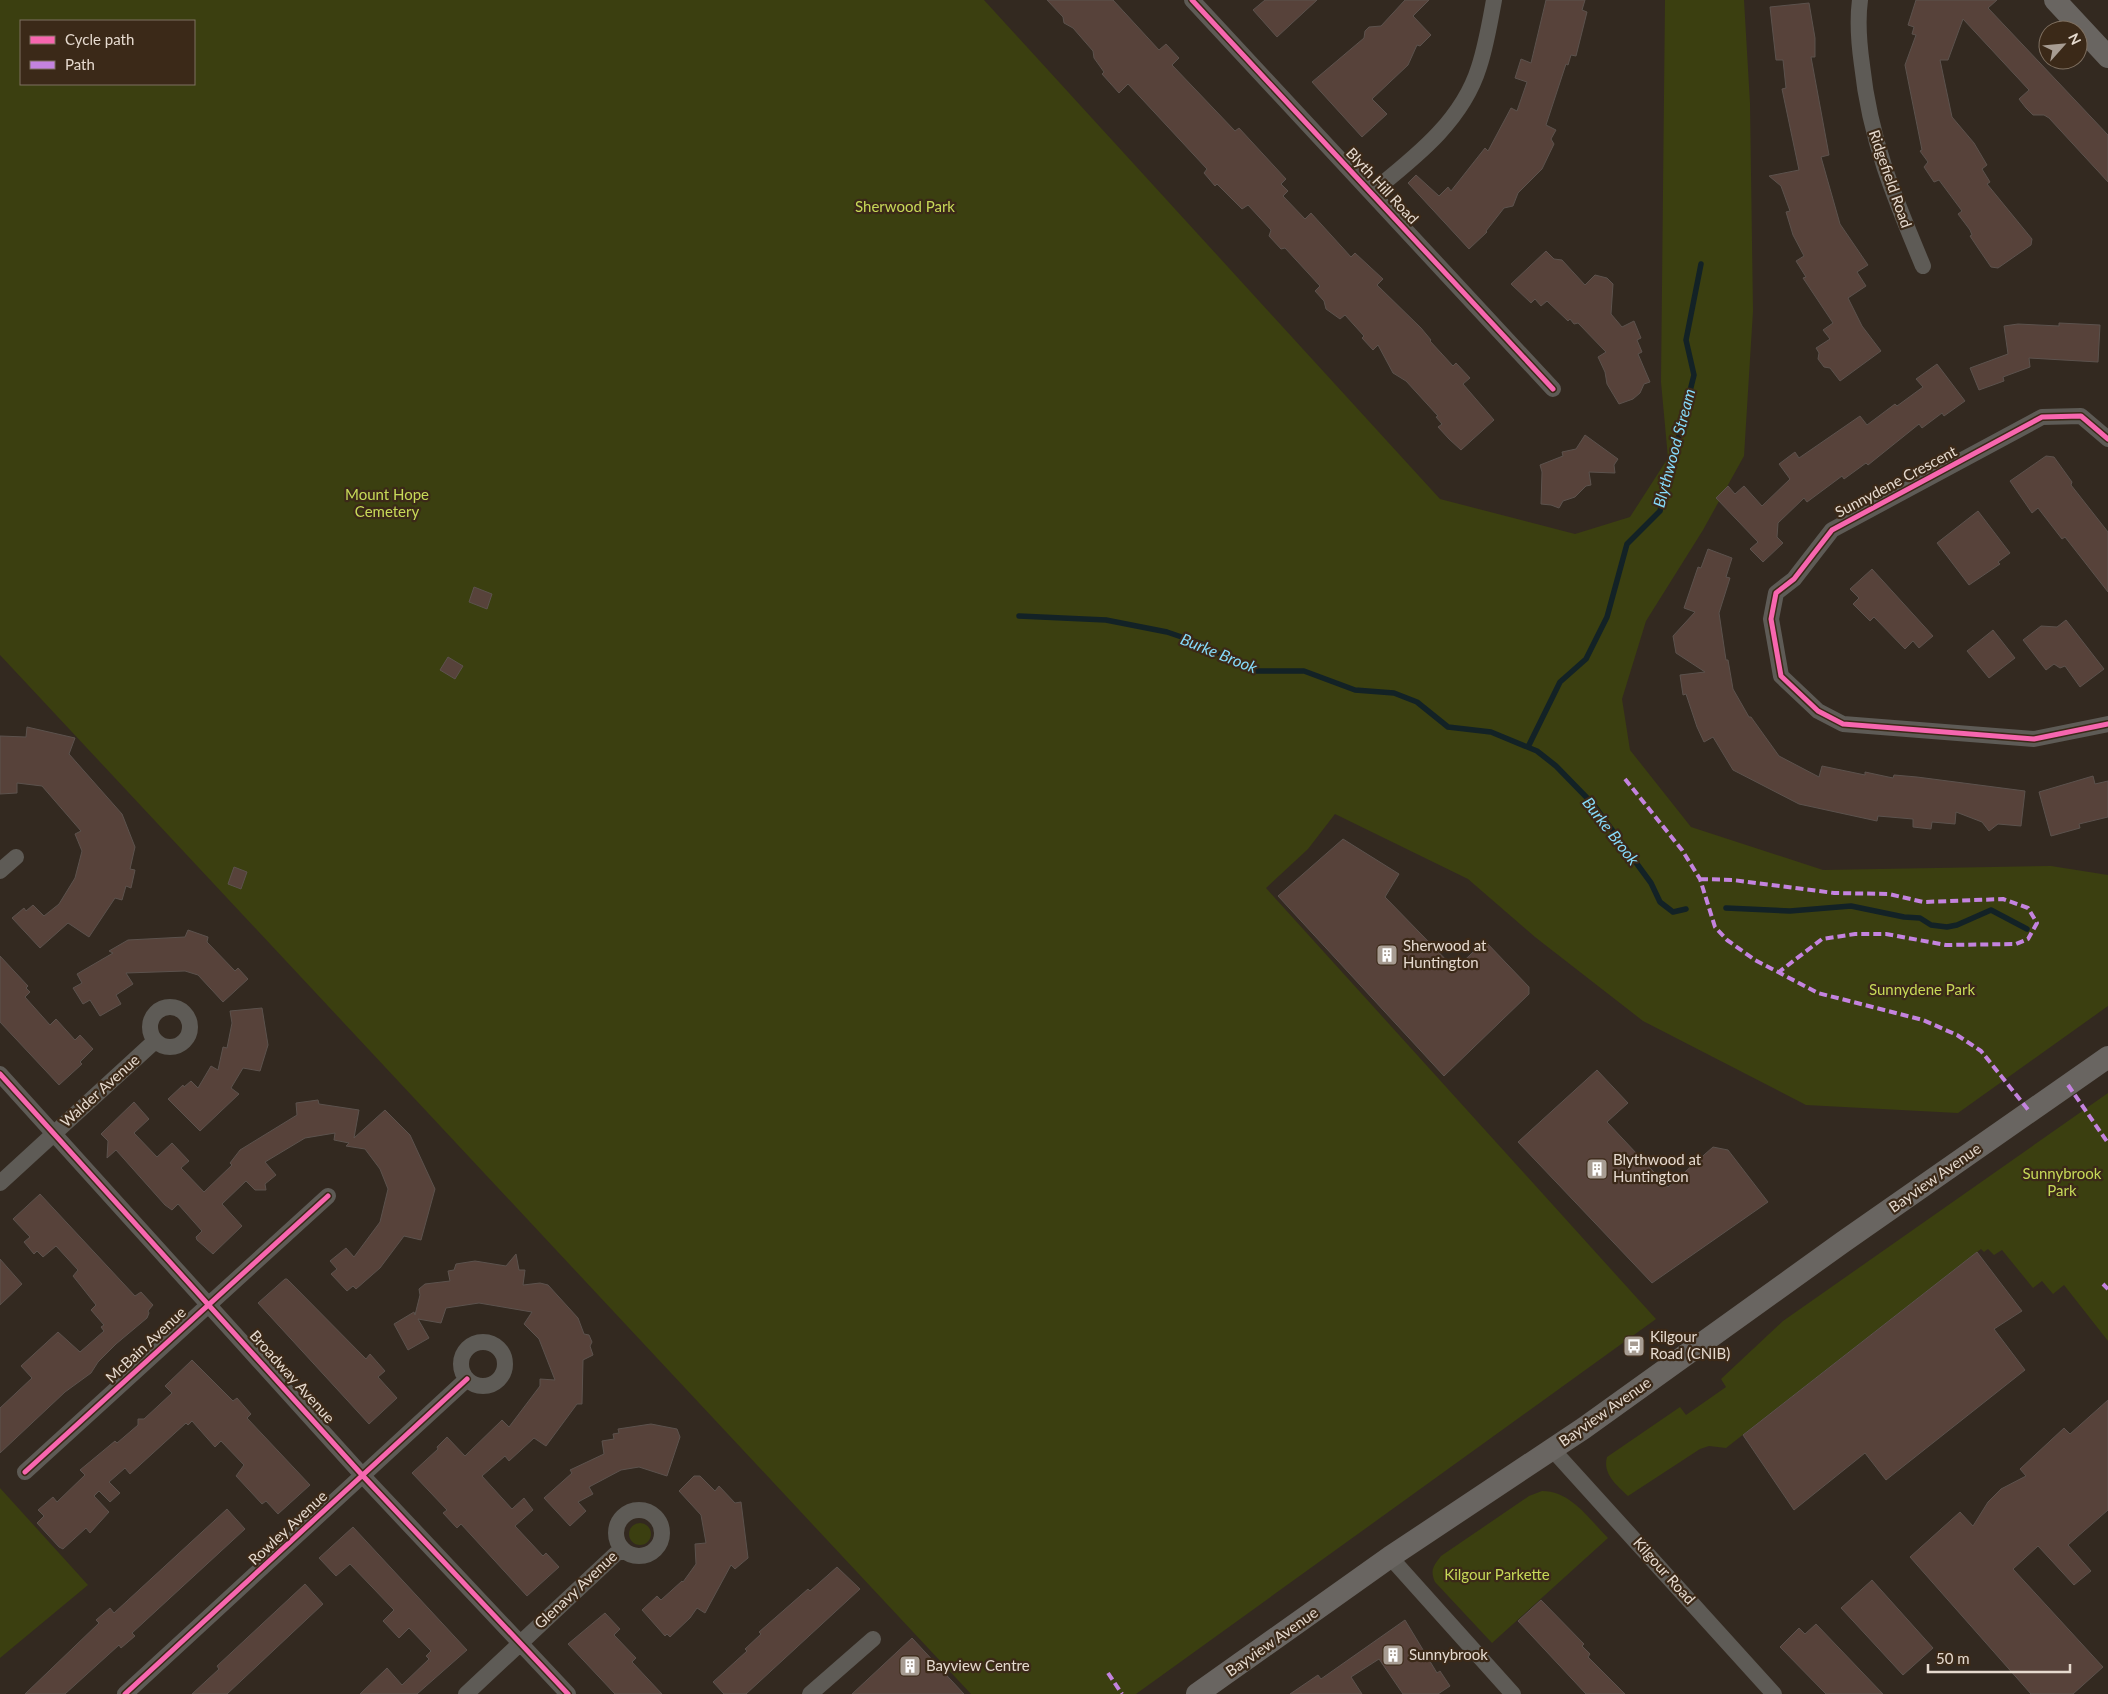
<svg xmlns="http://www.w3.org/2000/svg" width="2108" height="1694" viewBox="0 0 2108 1694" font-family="Lato,sans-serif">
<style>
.green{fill:#3b3f10;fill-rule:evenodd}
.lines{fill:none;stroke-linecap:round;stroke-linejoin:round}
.stream{stroke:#132226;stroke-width:5.5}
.building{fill:#57423a;stroke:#5c524d}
.street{stroke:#5e5b56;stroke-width:16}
.secondary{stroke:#696561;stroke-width:22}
.quiet{stroke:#c483df;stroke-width:4;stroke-dasharray:8 4;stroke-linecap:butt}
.cycleway-casing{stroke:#3b2918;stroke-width:8}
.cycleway{stroke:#f766af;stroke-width:5}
.labels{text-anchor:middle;stroke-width:4.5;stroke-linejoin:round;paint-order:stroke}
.street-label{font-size:15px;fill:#e6dacf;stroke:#3b2918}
.park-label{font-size:15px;fill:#c7d958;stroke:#3b2918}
.poi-label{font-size:15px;fill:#e6dacf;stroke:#3b2918;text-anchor:start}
.water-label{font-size:16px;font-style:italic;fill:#86dafa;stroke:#3b2918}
</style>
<rect width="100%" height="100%" fill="#332920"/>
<path class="green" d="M 0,0 L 984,0 L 1440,499 L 1575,534 L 1630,517 L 1668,458 L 1661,382 L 1665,0 L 1744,0 L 1750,103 L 1753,311 L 1744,456 L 1703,530 L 1646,621 L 1622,699 L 1630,750 L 1691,827 L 1823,870 L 2051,866 L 2108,875 L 2108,1006 L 1958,1113 L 1806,1105 L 1643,1021 L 1535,937 L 1468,879 L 1335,814 L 1308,849 L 1266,888 L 1656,1319 L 1136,1694 L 971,1694 L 0,655 ZM 21,21 L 194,21 L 194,84 L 21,84 Z
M 2108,1093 L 2108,1341 L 2064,1285 L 2053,1294 L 2042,1281 L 2033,1288 L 2002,1250 L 1994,1255 L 1988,1249 L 1984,1252 L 1981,1249 L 1726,1448 L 1709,1446 L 1700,1449 L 1628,1496 C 1618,1486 1602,1474 1607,1457 L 1680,1407 L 1686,1415 L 1726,1387 L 1721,1379 L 1783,1321 Z
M 0,1488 L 88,1585 L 0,1658 Z
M 1542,1491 C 1571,1491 1589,1519 1608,1538 L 1492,1643 L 1435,1582 C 1430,1571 1433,1566 1441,1556 L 1529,1496 Z
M629 1534a11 11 0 1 1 22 0a11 11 0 1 1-22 0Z"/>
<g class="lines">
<path class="stream" d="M 1019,616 L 1106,620 L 1167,632 L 1202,644 L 1231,661 L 1257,671 L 1304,671 L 1355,690 L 1394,693 L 1417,702 L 1448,727 L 1491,732 L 1537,751 L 1556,766 L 1593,804 L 1651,883 L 1660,902 L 1673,912 L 1686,909
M 1528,747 L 1560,682 L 1586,659 L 1607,617 L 1627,544 L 1660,511 L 1694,375 L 1686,340 L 1701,264
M 1726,908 L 1790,911 L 1851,906 L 1904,917 L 1920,918 L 1931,925 L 1947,927 L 1957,925 L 1991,910 L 2027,929"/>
</g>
<path class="building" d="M 1047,0 L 1113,0 L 1159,50 L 1166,44 L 1179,58 L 1172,65 L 1235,131 L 1239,128 L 1286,179 L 1281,184 L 1288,191 L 1283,196 L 1305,219 L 1311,213 L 1351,257 L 1355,253 L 1383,279 L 1377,285 L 1421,328 L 1431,340 L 1430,341 L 1453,366 L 1456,363 L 1470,378 L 1463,384 L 1494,420 L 1461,450 L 1449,439 L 1438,427 L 1442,424 L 1436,417 L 1438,416 L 1406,381 L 1393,373 L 1378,345 L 1373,350 L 1362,338 L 1364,336 L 1345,315 L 1340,319 L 1326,309 L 1324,301 L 1315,291 L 1320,286 L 1285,248 L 1281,249 L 1269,236 L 1271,230 L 1248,205 L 1242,209 L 1217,184 L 1215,186 L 1204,173 L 1207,169 L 1128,84 L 1119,93 L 1102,74 L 1104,72 L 1094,58 L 1093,51 L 1073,28 L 1064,23 L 1063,17 Z
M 1265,0 L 1317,0 L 1277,37 L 1253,10 Z
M 1405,0 L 1429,0 L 1413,16 L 1431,35 L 1420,46 L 1417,45 L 1408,65 L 1372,99 L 1387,114 L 1362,137 L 1312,82 L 1364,38 L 1365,31 L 1369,27 L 1381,26 Z
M 1546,0 L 1585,0 L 1582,10 L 1587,12 L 1576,56 L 1571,55 L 1568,65 L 1566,64 L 1546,125 L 1556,130 L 1551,139 L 1554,144 L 1542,169 L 1518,193 L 1513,206 L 1504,208 L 1486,231 L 1487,232 L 1469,249 L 1408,183 L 1416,175 L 1439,196 L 1448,187 L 1451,191 L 1485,148 L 1488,151 L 1511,108 L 1517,111 L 1527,82 L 1515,78 L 1521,59 L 1531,63 Z
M 1916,0 L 1997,0 L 1988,8 L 2108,135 L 2108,182 L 2049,118 L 2044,115 L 2033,115 L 2026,108 L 2019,99 L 2029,90 L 1963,19 L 1948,60 L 1940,60 L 1952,117 L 1974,143 L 1987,165 L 1982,169 L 1990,182 L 1987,184 L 2032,239 L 2031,245 L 1998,268 L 1991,267 L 1978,248 L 1970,236 L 1972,235 L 1970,230 L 1958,214 L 1962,211 L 1939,180 L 1934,182 L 1924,167 L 1928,162 L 1920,151 L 1922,150 L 1905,65 L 1916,35 L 1912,34 L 1914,27 L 1908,25 Z
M 1809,3 L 1815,38 L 1815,57 L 1811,57 L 1829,155 L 1821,157 L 1840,224 L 1868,265 L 1857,272 L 1866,286 L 1848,298 L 1862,326 L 1881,351 L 1840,381 L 1830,368 L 1824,367 L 1818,359 L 1819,353 L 1816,348 L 1830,339 L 1823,330 L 1833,323 L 1803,278 L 1806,277 L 1796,261 L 1804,256 L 1793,235 L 1786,212 L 1790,211 L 1781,186 L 1769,176 L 1799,170 L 1782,89 L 1786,88 L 1783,60 L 1776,60 L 1770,7 Z
M 1546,251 L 1554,259 L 1562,260 L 1585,285 L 1595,275 L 1607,278 L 1613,284 L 1611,314 L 1622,327 L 1634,321 L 1641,338 L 1637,340 L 1642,352 L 1638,354 L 1650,382 L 1644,384 L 1640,393 L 1633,399 L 1619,404 L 1607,384 L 1605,372 L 1598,357 L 1606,352 L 1578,323 L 1574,324 L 1570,319 L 1568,321 L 1547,301 L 1541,306 L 1535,299 L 1531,303 L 1511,284 Z
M 2059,323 L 2100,325 L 2098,362 L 2029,358 L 2030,367 L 2003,377 L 2004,381 L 1979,390 L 1970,368 L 2008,354 L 2004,326 L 2018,324 L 2059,326 Z
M 1937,364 L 1965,401 L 1944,416 L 1942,413 L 1922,428 L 1919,424 L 1868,465 L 1866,463 L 1844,479 L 1842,476 L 1807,502 L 1804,498 L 1778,523 L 1777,537 L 1783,543 L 1763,562 L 1750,549 L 1758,542 L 1716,498 L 1728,486 L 1735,494 L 1744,486 L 1762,506 L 1790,479 L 1779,464 L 1795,452 L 1799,458 L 1860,416 L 1867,425 L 1895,404 L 1897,406 L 1923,387 L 1916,379 Z
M 1585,435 L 1618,459 L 1614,465 L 1615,473 L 1589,472 L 1591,485 L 1586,486 L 1575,497 L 1563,501 L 1559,508 L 1551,505 L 1541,504 L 1542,472 L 1540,465 L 1563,456 L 1562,452 L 1576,449 Z
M 2046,456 L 2054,457 L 2072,482 L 2071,485 L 2108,532 L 2108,592 L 2065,537 L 2062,539 L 2038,508 L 2032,513 L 2010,481 Z
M 1978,511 L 2010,553 L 1998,562 L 2000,564 L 1969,585 L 1937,543 Z
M 1708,549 L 1732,558 L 1726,577 L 1730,578 L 1719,613 L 1726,660 L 1728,660 L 1733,689 L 1749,717 L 1751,717 L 1779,756 L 1819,777 L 1822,766 L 1865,775 L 1865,772 L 1893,778 L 1894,775 L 1917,777 L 2025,791 L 2021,826 L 1998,824 L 1989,831 L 1982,822 L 1956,812 L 1955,824 L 1932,822 L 1931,829 L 1913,827 L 1913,819 L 1878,816 L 1877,821 L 1799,804 L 1733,770 L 1713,737 L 1704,742 L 1697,727 L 1686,694 L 1683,695 L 1680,675 L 1705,672 L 1676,653 L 1673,636 L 1695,612 L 1684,608 L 1698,567 L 1701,568 Z
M 1872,569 L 1933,636 L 1919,648 L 1913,641 L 1905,649 L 1874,617 L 1870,621 L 1853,604 L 1859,598 L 1850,589 Z
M 474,587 L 492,594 L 487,609 L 469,602 Z
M 2066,620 L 2104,669 L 2080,687 L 2065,666 L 2060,668 L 2054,664 L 2046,670 L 2023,640 L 2041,626 L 2057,627 Z
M 1993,630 L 2015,658 L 1989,678 L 1967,651 Z
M 448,657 L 463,666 L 455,679 L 440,670 Z
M 27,727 L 75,738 L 69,754 L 122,814 L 135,847 L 130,869 L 135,870 L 131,888 L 126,886 L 122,900 L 115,898 L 89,937 L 68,923 L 40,948 L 12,918 L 24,908 L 26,911 L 33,905 L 44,916 L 59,904 L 75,878 L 82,851 L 75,834 L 81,831 L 42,786 L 17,783 L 17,793 L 0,794 L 0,736 L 26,737 Z
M 2093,776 L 2095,784 L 2108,781 L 2108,817 L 2079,824 L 2080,828 L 2051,836 L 2039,792 Z
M 1343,839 L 1399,874 L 1385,897 L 1455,969 L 1485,941 L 1529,987 L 1529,994 L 1444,1076 L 1278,896 Z
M 234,867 L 247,872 L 241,889 L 228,884 Z
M 188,930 L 208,937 L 207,942 L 235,971 L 238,968 L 248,979 L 223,1002 L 198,975 L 185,971 L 126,973 L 133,984 L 116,995 L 121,1004 L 100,1016 L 90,1000 L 83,1004 L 73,988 L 82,983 L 77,974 L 113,953 L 109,951 L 128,940 L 185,937 Z
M 0,956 L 28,986 L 26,988 L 30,992 L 25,997 L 50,1025 L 56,1019 L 75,1040 L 80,1035 L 93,1049 L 80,1062 L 82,1064 L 59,1085 L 0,1022 Z
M 262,1008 L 268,1045 L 260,1071 L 243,1068 L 231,1088 L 239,1094 L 200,1131 L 168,1099 L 183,1085 L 184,1087 L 191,1081 L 198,1088 L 211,1066 L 218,1070 L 223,1047 L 227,1048 L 232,1023 L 230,1011 Z
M 1597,1070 L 1628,1103 L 1607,1122 L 1668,1187 L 1713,1147 L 1728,1150 L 1768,1202 L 1652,1283 L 1518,1142 Z
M 318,1100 L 319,1104 L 359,1110 L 354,1138 L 385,1110 L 410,1135 L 435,1189 L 421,1240 L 404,1236 L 380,1268 L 356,1289 L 353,1286 L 347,1291 L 331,1274 L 337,1269 L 330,1261 L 346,1248 L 354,1257 L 380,1222 L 388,1189 L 380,1169 L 365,1149 L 346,1146 L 349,1143 L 334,1140 L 335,1133 L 305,1138 L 265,1162 L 276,1175 L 265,1184 L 266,1190 L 255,1190 L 246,1181 L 222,1204 L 242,1226 L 213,1254 L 197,1240 L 196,1237 L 202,1231 L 178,1204 L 172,1210 L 165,1205 L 116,1150 L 107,1158 L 108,1141 L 101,1134 L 134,1102 L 149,1119 L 134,1133 L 157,1157 L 172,1143 L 189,1161 L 181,1168 L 204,1192 L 232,1165 L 230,1163 L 240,1150 L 297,1115 L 296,1103 Z
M 40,1194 L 135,1296 L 141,1292 L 153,1305 L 148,1311 L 149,1313 L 147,1318 L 116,1344 L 98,1362 L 91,1373 L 65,1392 L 0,1453 L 0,1408 L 32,1378 L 21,1366 L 58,1332 L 80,1352 L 104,1331 L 101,1327 L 104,1325 L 91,1310 L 96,1305 L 73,1276 L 78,1270 L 56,1246 L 43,1257 L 37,1251 L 34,1254 L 24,1242 L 30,1237 L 13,1219 Z
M 1977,1252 L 2022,1311 L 1994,1329 L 2025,1370 L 1886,1480 L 1865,1453 L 1794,1510 L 1743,1435 Z
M 516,1254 L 519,1270 L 525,1270 L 523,1285 L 540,1283 L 548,1285 L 578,1318 L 584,1334 L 589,1335 L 592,1342 L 590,1346 L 593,1355 L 583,1360 L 582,1404 L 577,1404 L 546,1446 L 534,1438 L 509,1461 L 505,1456 L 482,1476 L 512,1509 L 524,1498 L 533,1510 L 515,1526 L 543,1556 L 546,1553 L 559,1567 L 527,1596 L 461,1524 L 457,1528 L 443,1513 L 447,1510 L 412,1473 L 438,1449 L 437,1447 L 447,1437 L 465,1456 L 502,1420 L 509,1427 L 540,1386 L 540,1379 L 555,1380 L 539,1339 L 524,1324 L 532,1312 L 479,1303 L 446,1308 L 441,1323 L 418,1319 L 429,1338 L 408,1350 L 394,1324 L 414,1312 L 415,1315 L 420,1295 L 419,1289 L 425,1284 L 450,1281 L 448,1271 L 454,1270 L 456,1264 L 475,1261 L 506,1266 Z
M 0,1259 L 22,1284 L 0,1305 Z
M 285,1279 L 287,1279 L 366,1359 L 370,1354 L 385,1371 L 378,1377 L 397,1398 L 369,1424 L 258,1303 Z
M 192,1360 L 233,1401 L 237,1398 L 251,1414 L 247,1418 L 310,1485 L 278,1514 L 266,1501 L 262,1504 L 236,1476 L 244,1465 L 221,1441 L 215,1447 L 192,1421 L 188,1425 L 186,1423 L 130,1474 L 125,1468 L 109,1482 L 120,1493 L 110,1502 L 99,1491 L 94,1496 L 109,1512 L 90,1533 L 86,1528 L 63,1549 L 59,1547 L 37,1523 L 44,1516 L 38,1510 L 53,1497 L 57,1502 L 85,1475 L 80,1470 L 115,1441 L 117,1443 L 138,1425 L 138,1419 L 144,1419 L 172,1393 L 165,1386 Z
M 2108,1400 L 2108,1510 L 2068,1545 L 2091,1571 L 2074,1585 L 2038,1546 L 2013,1569 L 2103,1667 L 2073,1694 L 2031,1694 L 1910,1557 L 1960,1512 L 1973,1526 L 1988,1502 L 2001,1489 L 2026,1476 L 2020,1469 L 2064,1428 L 2070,1434 Z
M 651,1424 L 677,1429 L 680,1437 L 667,1476 L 639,1467 L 621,1470 L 589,1487 L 593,1494 L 578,1502 L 586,1511 L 570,1526 L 544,1498 L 572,1473 L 570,1470 L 604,1454 L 602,1441 L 614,1439 L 613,1434 L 619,1433 L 618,1429 Z
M 694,1476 L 700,1476 L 715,1491 L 719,1486 L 735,1503 L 741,1502 L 748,1558 L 735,1569 L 731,1565 L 705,1613 L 697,1608 L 690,1618 L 670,1637 L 667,1634 L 665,1636 L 642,1610 L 657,1596 L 661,1600 L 682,1581 L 683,1582 L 696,1564 L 695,1544 L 706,1543 L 701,1515 L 679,1491 Z
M 227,1509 L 245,1529 L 132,1633 L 135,1636 L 121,1648 L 119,1645 L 65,1694 L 25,1694 L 99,1623 L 96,1620 L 110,1608 L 114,1613 Z
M 353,1527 L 467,1650 L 417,1694 L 360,1694 L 387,1668 L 402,1685 L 429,1659 L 426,1656 L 431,1651 L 409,1628 L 399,1638 L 383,1621 L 394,1610 L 350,1564 L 336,1576 L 319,1558 Z
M 837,1567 L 860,1589 L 746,1694 L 724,1694 L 713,1682 L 747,1651 L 745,1649 L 761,1634 L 759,1632 L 808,1589 L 810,1591 Z
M 1872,1580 L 1933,1648 L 1903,1675 L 1841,1608 Z
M 305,1584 L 323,1604 L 227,1694 L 192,1694 L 219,1669 L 217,1666 Z
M 1541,1600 L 1584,1644 L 1582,1646 L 1590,1654 L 1588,1657 L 1625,1694 L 1586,1694 L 1518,1621 Z
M 605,1613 L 620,1629 L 614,1635 L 636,1658 L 632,1662 L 662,1694 L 615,1694 L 568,1644 Z
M 1405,1620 L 1437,1673 L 1440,1671 L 1450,1686 L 1438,1694 L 1403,1694 L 1379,1659 L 1351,1677 L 1362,1694 L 1290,1694 L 1318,1675 L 1321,1679 Z
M 1816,1624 L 1883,1694 L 1826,1694 L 1780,1647 L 1799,1628 L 1805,1634 Z
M 912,1638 L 964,1694 L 852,1694 Z"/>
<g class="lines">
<path class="street" d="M 1192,0 L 1553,389
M 1860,0 C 1857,22 1859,44 1862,65 C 1870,140 1894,197 1923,266
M 1371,193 C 1414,158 1462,122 1479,67 C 1486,46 1490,22 1494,0
M 2108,439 L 2081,416 L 2042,417 L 1832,530 L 1794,579 L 1776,593 L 1771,619 L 1781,676 L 1818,711 L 1843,724 L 2034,739 L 2108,724
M 0,871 L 16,857
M150 1027a20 20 0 1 1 40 0a20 20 0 1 1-40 0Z
M 0,1074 L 363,1476 L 568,1694
M 0,1183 L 155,1041
M461 1364a22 22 0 1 1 44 0a22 22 0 1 1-44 0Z
M 1552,1449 L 1774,1694
M 25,1472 L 328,1196
M616 1533a23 23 0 1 1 46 0a23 23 0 1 1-46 0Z
M 1390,1557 L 1513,1694
M 125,1694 L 467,1379
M 466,1694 L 621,1549
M 810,1694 L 873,1639"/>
<path class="secondary" d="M 2055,0 L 2108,57
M 1197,1694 L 1390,1557 L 1584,1428 L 1843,1242 L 2108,1057"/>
<path class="quiet" d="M 1625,779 L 1682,850 L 1700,879 L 1715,927 L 1727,940 L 1755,960 L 1818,993 L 1923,1020 L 1957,1035 L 1981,1051 L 2030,1112
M 1700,879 L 1733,880 L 1834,893 L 1889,894 L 1923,902 L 2003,899 L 2028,908 L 2037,923 L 2028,939 L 2016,944 L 1946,945 L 1886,934 L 1855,934 L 1822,939 L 1779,972
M 2068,1085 L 2108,1143
M 2103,1284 L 2108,1289
M 1108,1673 L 1122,1694"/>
<g class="cycleway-casing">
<path id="cycleway" d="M 1192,0 L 1553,389
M 2108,439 L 2081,416 L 2042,417 L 1832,530 L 1794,579 L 1776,593 L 1771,619 L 1781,676 L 1818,711 L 1843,724 L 2034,739 L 2108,724
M 0,1074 L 363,1476 L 568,1694
M 25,1472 L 328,1196
M 125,1694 L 467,1379"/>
</g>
<use href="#cycleway" class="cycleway"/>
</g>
<defs>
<g id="building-square" transform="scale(1.125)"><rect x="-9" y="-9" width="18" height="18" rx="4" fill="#a79c92" stroke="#3b2918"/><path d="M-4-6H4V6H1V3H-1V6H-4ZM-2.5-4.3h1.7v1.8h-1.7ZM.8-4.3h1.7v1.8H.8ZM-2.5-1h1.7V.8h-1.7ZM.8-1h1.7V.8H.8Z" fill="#fff"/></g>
<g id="bus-square" transform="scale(1.125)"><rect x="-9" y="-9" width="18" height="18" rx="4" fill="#a79c92" stroke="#3b2918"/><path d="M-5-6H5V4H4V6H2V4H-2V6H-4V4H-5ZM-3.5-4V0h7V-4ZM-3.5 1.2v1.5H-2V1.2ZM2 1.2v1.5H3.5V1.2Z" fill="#fff"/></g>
</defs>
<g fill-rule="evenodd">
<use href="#building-square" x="1387" y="955"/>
<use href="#building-square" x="1597" y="1169"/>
<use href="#bus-square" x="1634" y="1346"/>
<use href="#building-square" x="1393" y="1655"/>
<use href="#building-square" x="910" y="1666"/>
</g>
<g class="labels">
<g class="street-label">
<text transform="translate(1890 179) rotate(71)" y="5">Ridgefield Road</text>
<text transform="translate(1382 186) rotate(47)" y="5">Blyth Hill Road</text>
<text transform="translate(1896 482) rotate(-28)" y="5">Sunnydene Crescent</text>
<text transform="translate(100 1091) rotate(-42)" y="5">Walder Avenue</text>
<text transform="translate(1935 1178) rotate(-35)" y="5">Bayview Avenue</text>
<text transform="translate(146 1345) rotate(-43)" y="5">McBain Avenue</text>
<text transform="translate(292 1377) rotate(48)" y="5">Broadway Avenue</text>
<text transform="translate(1605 1412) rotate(-35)" y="5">Bayview Avenue</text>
<text transform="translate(288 1528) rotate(-43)" y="5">Rowley Avenue</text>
<text transform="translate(1664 1571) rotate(48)" y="5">Kilgour Road</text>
<text transform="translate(576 1590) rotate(-43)" y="5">Glenavy Avenue</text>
<text transform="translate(1272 1642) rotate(-35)" y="5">Bayview Avenue</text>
</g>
<g class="park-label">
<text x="905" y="212">Sherwood Park</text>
<text x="387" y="500">Mount Hope<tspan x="387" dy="17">Cemetery</tspan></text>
<text x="1922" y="995">Sunnydene Park</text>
<text x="2062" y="1179">Sunnybrook<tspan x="2062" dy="17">Park</tspan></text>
<text x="1497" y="1580">Kilgour Parkette</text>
</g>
<g class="poi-label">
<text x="1403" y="951">Sherwood at<tspan x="1403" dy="17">Huntington</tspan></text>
<text x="1613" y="1165">Blythwood at<tspan x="1613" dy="17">Huntington</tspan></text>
<text x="1650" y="1342">Kilgour<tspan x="1650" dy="17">Road (CNIB)</tspan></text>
<text x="1409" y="1660">Sunnybrook</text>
<text x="926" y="1671">Bayview Centre</text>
</g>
<g class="water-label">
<text transform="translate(1674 448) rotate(-75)" y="6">Blythwood Stream</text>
<text transform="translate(1219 653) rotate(22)" y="6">Burke Brook</text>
<text transform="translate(1611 831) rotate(52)" y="6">Burke Brook</text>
</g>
</g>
<rect x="20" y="20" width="175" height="65" fill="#3b2918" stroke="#7f7061"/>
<rect x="30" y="36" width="25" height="8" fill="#f766af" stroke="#7f7061"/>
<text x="65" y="45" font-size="15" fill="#e6dacf">Cycle path</text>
<rect x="30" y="61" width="25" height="8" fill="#c483df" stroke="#7f7061"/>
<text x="65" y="70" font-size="15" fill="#e6dacf">Path</text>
<g transform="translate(2063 45) rotate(63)"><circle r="24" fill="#3b2918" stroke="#7f7061"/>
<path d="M0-4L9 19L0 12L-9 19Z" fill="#a79c92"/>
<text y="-8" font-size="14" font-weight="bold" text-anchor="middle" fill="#e6dacf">N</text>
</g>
<path d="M1928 1664v8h142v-8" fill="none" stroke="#e6dacf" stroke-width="2.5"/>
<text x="1936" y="1664" font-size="15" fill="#e6dacf" stroke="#3b2918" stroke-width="4" paint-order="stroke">50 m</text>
</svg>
